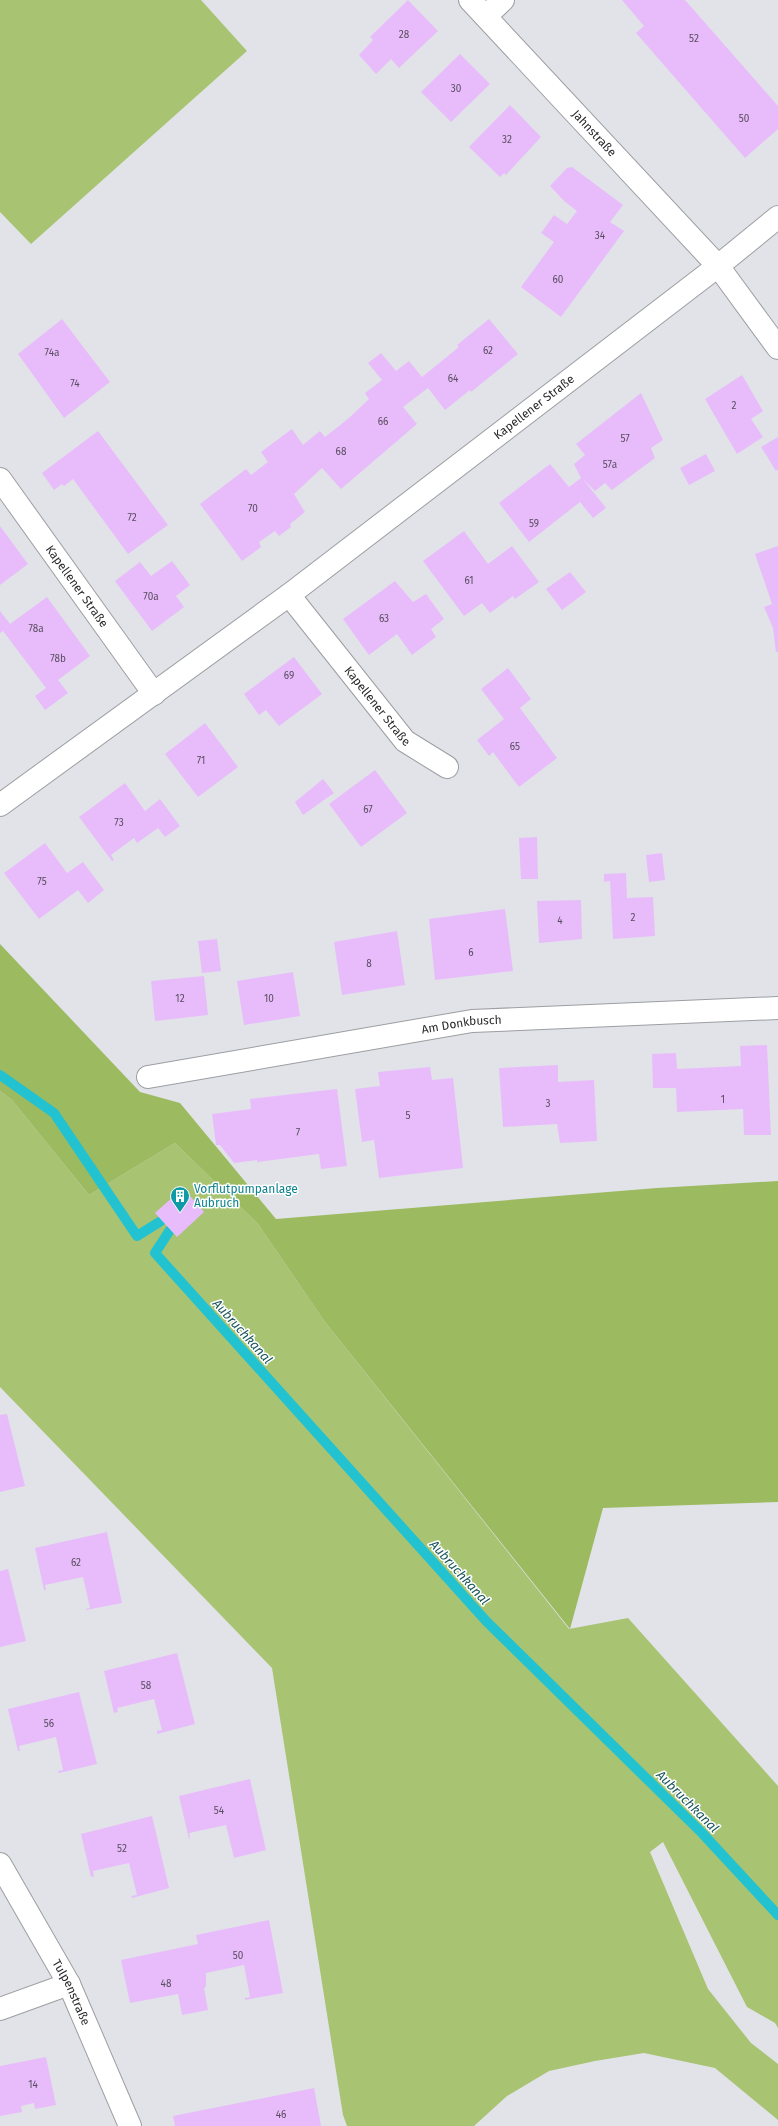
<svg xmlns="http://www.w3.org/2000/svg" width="778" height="2126" viewBox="0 0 778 2126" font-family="'Fira Sans',sans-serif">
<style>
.green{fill:#a8c472}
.forest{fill:#9cba60}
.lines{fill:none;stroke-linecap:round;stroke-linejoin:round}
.stream{stroke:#22c2d1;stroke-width:10}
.building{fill:#e8bcfb}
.minor-casing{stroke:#9c9ea2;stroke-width:24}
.minor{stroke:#fff;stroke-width:22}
.labels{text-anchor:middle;stroke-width:3;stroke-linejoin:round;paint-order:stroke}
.number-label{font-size:10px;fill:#594e60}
.street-label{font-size:12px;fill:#292a2c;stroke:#fff}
.culture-label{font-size:12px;fill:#0d838f;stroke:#fff;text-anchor:start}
.water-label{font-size:13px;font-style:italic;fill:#18555b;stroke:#fff}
</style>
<rect width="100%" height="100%" fill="#e1e3e8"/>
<path class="green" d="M 0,0 L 201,0 L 247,51 L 31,244 L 0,212 Z
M 0,1091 L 12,1100 L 89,1195 L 175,1143 L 258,1224 L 325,1322 L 569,1629 L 628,1618 L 778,1786 L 778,2028 L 775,2023 L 747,2007 L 663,1842 L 650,1852 L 708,1989 L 751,2043 L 778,2064 L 778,2120 L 715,2068 L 644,2053 L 595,2061 L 549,2071 L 507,2096 L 474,2126 L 347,2126 L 343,2115 L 272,1668 L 0,1387 Z"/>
<path class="forest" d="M 0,944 L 140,1092 L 180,1103 L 276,1219 L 657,1188 L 778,1181 L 778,1502 L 603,1508 L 570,1629 L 325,1322 L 258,1224 L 175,1143 L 89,1195 L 12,1100 L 0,1091 Z"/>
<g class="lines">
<path class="stream" d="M 0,1075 L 54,1113 L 137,1236 L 161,1221
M 170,1230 L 155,1253 L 487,1622 L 702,1833 L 778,1915"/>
</g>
<path class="building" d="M 408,0 L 438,31 L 399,68 L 391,59 L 376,74 L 359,55 L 373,40 L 370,37 Z
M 622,0 L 685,0 L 778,106 L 778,129 L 745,158 L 636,33 L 644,26 Z
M 460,54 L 490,84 L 451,122 L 421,92 Z
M 510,105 L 541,137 L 506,175 L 504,173 L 500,177 L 469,147 Z
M 572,167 L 623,205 L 610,222 L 624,231 L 561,317 L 521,287 L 554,242 L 541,233 L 554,215 L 567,224 L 577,211 L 564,201 L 550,186 L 567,168 Z
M 62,319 L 110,382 L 64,418 L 18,354 Z
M 489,319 L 518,354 L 471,392 L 470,390 L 445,410 L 428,388 L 403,407 L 417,424 L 341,489 L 322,468 L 294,494 L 305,512 L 290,524 L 291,527 L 279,536 L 275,531 L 259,542 L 261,547 L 242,561 L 200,504 L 246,469 L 251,475 L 268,462 L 261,452 L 292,429 L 303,445 L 320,431 L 325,437 L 349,418 L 369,399 L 365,393 L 382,380 L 368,363 L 381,353 L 396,371 L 409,361 L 422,377 L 459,347 L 457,345 Z
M 742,375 L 763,411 L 751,419 L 763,437 L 737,454 L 705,399 Z
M 641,393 L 663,440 L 651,448 L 655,458 L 612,490 L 605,483 L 595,491 L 583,479 L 606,508 L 593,518 L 580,502 L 529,542 L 499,503 L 550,464 L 569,487 L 581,478 L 574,464 L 585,455 L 576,444 Z
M 98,431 L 168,525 L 128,554 L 73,479 L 64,486 L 62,484 L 54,490 L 42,473 Z
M 778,437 L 778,469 L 776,471 L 761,447 Z
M 706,454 L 715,471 L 689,485 L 680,468 Z
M 0,526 L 28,564 L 0,585 Z
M 464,531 L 488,564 L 512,546 L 539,582 L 515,599 L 513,596 L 490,613 L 482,603 L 464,616 L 423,561 Z
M 778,546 L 778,652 L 776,652 L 773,628 L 764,607 L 772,604 L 755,554 Z
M 172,561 L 190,585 L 176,596 L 184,607 L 152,631 L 115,581 L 140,562 L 151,576 Z
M 570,572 L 586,592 L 562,610 L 546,589 Z
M 395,581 L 413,602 L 426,594 L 444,619 L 431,629 L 436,637 L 412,655 L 397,634 L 369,655 L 343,619 Z
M 47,597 L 90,656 L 58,680 L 68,693 L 45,710 L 35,696 L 46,688 L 3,631 L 0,633 L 0,611 L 10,624 Z
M 294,657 L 322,694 L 279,726 L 266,710 L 259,715 L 244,694 Z
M 508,668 L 531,699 L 520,708 L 557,758 L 519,787 L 493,752 L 489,756 L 477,740 L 504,719 L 481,689 Z
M 205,723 L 238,767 L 198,797 L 165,754 Z
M 375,770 L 407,813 L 361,847 L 329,804 Z
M 323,779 L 334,793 L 303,815 L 295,802 Z
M 125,783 L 145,811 L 160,799 L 180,826 L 165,837 L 158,828 L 137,843 L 134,838 L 111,855 L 114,860 L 112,861 L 79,817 Z
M 537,837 L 538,879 L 521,879 L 519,838 Z
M 45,843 L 67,873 L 83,862 L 104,890 L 88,903 L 78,890 L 39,919 L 4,873 Z
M 662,853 L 665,880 L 649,882 L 646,855 Z
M 626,873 L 627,898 L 653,897 L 655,936 L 613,939 L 610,881 L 604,882 L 604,874 Z
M 581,900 L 582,939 L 539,943 L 537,901 Z
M 505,909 L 513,971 L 435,980 L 429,919 Z
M 397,931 L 405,985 L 342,995 L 334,942 Z
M 217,939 L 221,971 L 202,973 L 198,941 Z
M 293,972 L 300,1016 L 244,1025 L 237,981 Z
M 204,976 L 208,1015 L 155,1021 L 151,981 Z
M 767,1045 L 771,1135 L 744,1135 L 743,1109 L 677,1112 L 676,1088 L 653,1088 L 652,1054 L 676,1053 L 677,1069 L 741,1066 L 740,1046 Z
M 558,1065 L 558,1082 L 594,1080 L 597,1141 L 560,1143 L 557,1124 L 503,1127 L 499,1068 Z
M 430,1067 L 432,1080 L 453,1078 L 463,1168 L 379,1178 L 374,1140 L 362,1142 L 355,1089 L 380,1086 L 378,1072 Z
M 337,1089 L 347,1166 L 321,1169 L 319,1154 L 257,1162 L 257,1160 L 234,1163 L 220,1145 L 216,1145 L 212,1114 L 251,1109 L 250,1099 Z
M 183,1188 L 204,1212 L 177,1237 L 155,1213 Z
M 7,1414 L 25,1486 L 0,1492 L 0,1415 Z
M 107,1532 L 122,1603 L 86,1610 L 86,1609 L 90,1608 L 83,1577 L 45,1585 L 46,1590 L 44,1590 L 35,1548 Z
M 8,1569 L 26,1641 L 0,1647 L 0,1571 Z
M 177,1653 L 195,1724 L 157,1734 L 157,1731 L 162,1730 L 154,1699 L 117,1708 L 118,1712 L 114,1713 L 104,1671 Z
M 79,1692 L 97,1764 L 59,1773 L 58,1771 L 63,1770 L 56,1737 L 19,1746 L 20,1751 L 18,1751 L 8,1709 Z
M 250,1779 L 266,1850 L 234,1858 L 226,1825 L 189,1833 L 190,1838 L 189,1839 L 179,1796 Z
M 152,1816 L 169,1888 L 132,1898 L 131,1896 L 137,1895 L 129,1863 L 93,1871 L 94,1876 L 91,1877 L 81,1834 Z
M 269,1920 L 283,1993 L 245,2000 L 245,1998 L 250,1997 L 244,1965 L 206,1973 L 206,1987 L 204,1988 L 208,2010 L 182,2015 L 178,1994 L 130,2003 L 121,1960 L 198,1944 L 196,1935 Z
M 46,2057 L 56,2105 L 35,2109 L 34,2103 L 21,2106 L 22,2112 L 0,2116 L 0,2066 Z
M 314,2088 L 321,2126 L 175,2126 L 173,2116 Z"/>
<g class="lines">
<g class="minor-casing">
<g id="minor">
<path id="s1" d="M 470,0 L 718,266 L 778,348"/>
<path d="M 486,16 L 503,0"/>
<path id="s2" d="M 0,479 L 154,694"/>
<path id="s3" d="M 289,595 L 405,741 L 447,767"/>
<path id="s4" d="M 0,805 L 289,595 L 718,266 L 778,217"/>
<path id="s5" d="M 148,1077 L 472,1021 L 778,1008"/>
<path id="s6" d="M 0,1864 L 69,1984 L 130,2126"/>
<path d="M 0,2009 L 69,1984"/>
</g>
</g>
<use href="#minor" class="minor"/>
</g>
<defs>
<g id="building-pin" transform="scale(1)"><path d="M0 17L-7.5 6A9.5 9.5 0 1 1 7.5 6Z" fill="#0f9aa8" stroke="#fff"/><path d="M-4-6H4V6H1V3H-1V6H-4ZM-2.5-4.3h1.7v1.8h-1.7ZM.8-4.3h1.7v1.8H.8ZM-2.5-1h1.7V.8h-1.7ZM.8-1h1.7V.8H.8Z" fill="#fff"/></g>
</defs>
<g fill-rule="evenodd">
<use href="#building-pin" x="180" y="1196"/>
</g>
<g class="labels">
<g class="number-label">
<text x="404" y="38">28</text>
<text x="694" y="42">52</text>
<text x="456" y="92">30</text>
<text x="744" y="122">50</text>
<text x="507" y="143">32</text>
<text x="600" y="239">34</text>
<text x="558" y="283">60</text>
<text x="488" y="354">62</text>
<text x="52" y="356">74a</text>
<text x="453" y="382">64</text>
<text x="75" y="387">74</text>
<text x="734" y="409">2</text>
<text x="383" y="425">66</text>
<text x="625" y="442">57</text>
<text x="341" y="455">68</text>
<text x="610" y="468">57a</text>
<text x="253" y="512">70</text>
<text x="132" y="521">72</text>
<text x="534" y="527">59</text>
<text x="469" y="584">61</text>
<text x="151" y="600">70a</text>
<text x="384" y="622">63</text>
<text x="36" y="632">78a</text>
<text x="58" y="662">78b</text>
<text x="289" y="679">69</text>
<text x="515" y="750">65</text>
<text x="201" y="764">71</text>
<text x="368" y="813">67</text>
<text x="119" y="826">73</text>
<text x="42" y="885">75</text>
<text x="633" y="921">2</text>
<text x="560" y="924">4</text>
<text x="471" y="956">6</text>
<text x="369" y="967">8</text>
<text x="180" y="1002">12</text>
<text x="269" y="1002">10</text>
<text x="723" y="1103">1</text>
<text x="548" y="1107">3</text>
<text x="408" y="1119">5</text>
<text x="298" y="1136">7</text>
<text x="76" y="1566">62</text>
<text x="146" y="1689">58</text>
<text x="49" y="1727">56</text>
<text x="219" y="1814">54</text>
<text x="122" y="1852">52</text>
<text x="238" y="1959">50</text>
<text x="166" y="1987">48</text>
<text x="33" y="2088">14</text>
<text x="281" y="2118">46</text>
</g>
<g class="street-label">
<text dy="4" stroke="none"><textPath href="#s1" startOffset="182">Jahnstraße</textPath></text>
<text dy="4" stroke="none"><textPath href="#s4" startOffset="666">Kapellener Straße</textPath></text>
<text dy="4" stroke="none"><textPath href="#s2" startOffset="132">Kapellener Straße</textPath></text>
<text dy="4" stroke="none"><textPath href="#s3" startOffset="142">Kapellener Straße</textPath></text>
<text dy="4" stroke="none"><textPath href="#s5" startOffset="318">Am Donkbusch</textPath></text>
<text dy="4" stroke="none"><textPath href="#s6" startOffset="147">Tulpenstraße</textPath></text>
</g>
<g class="culture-label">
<text x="194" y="1193">Vorflutpumpanlage<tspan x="194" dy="14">Aubruch</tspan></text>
</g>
<g class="water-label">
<text transform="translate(243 1331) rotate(48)" y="5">Aubruchkanal</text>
<text transform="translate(460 1572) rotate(48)" y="5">Aubruchkanal</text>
<text transform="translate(688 1801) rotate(45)" y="5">Aubruchkanal</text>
</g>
</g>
</svg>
